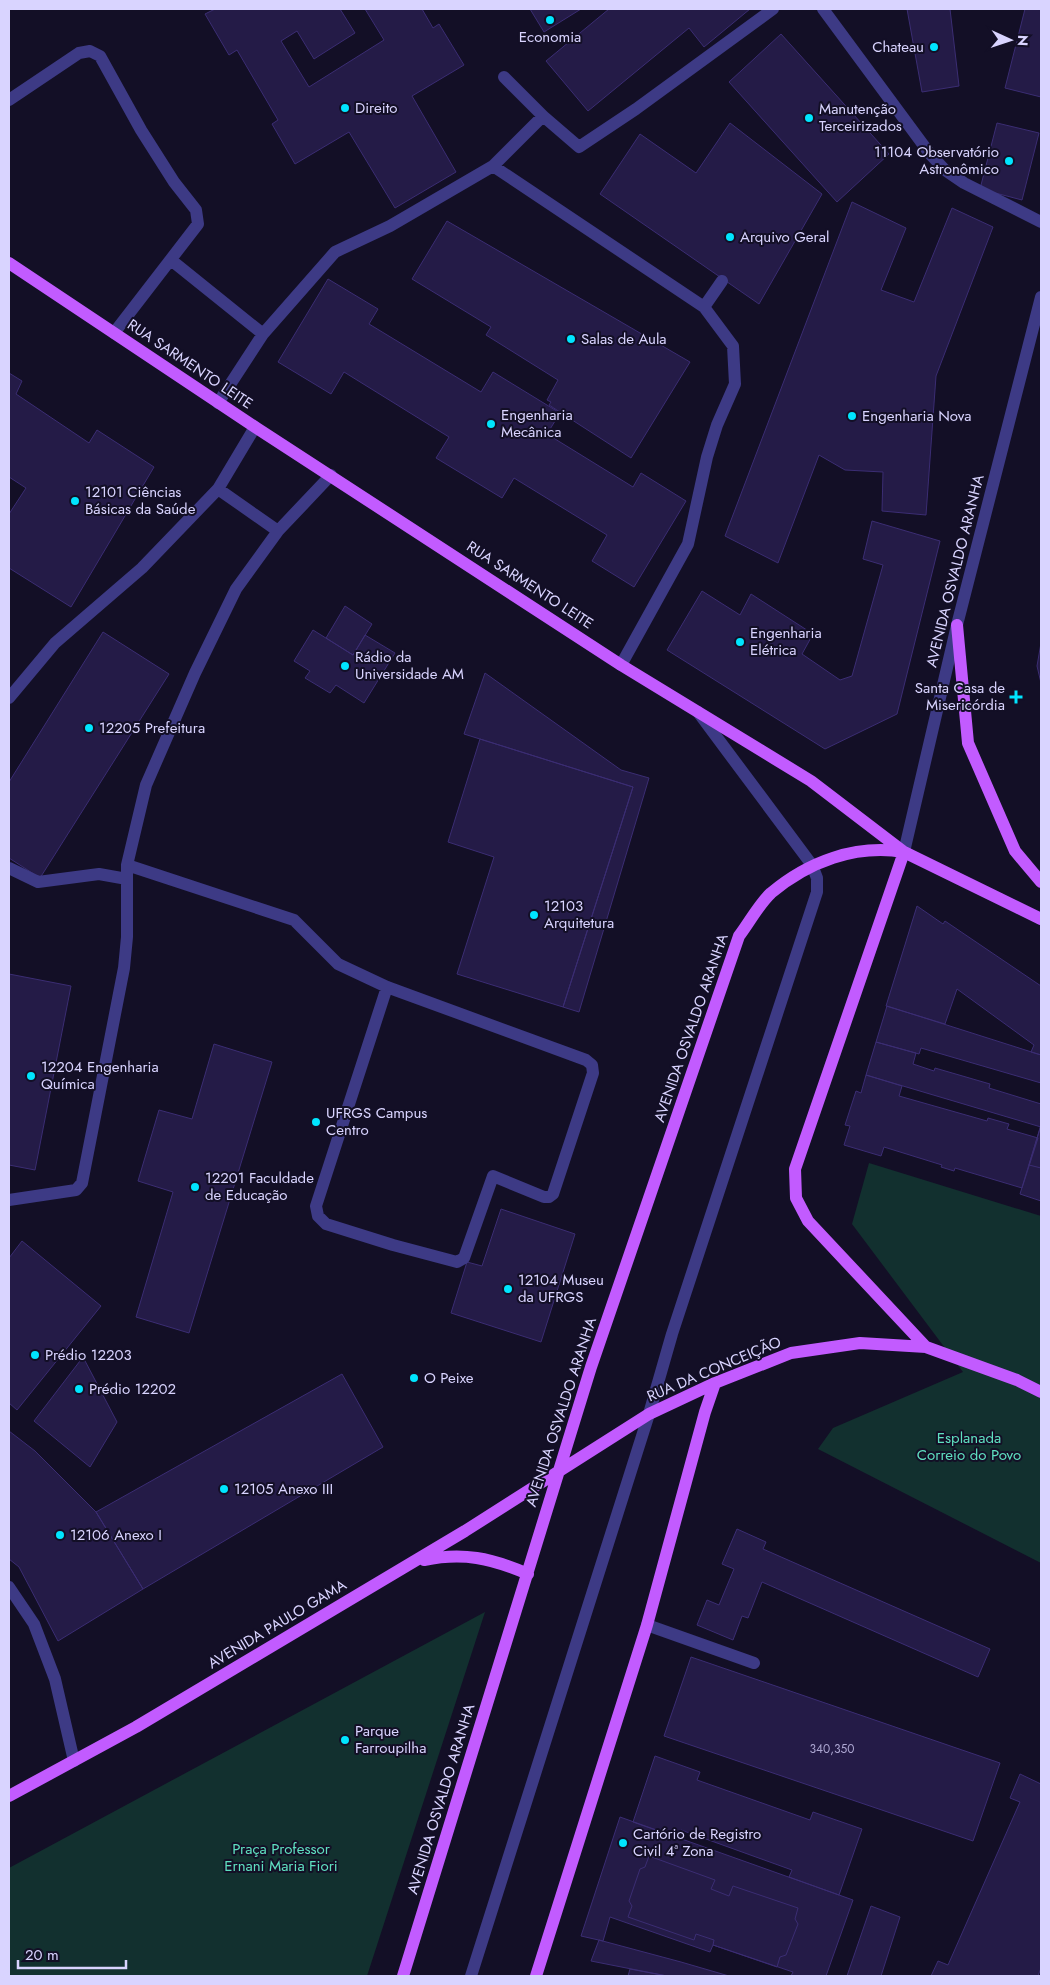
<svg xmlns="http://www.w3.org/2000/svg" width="1050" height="1985" viewBox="0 0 1050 1985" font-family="Jost,sans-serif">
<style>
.green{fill:#12302f}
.building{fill:#241b47;stroke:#3b2d73}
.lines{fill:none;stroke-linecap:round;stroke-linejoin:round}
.service{stroke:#3d3a85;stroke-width:12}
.tertiary{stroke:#3d3a85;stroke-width:12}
.primary{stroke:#c25bff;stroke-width:12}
.poi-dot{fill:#00e5ff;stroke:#130f26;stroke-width:2}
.labels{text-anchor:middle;stroke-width:4;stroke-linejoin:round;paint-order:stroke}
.number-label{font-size:12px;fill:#aca6d1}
.poi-label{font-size:15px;fill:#d9d4ff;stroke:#130f26;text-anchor:start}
.street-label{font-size:15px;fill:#d9d4ff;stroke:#130f26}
.park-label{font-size:15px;fill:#5fe0c0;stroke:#130f26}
</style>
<rect width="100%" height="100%" fill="#130f26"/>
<path class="green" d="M 869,1163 L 1041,1216 L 1041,1563 L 818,1449 L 833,1428 L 963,1372 L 852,1224 Z
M 485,1612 L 367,1976 L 9,1976 L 9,1868 Z"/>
<path class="building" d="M 215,9 L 340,9 L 355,33 L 314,59 L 297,31 L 281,41 L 309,87 L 384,40 L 365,9 L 422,9 L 433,28 L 439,24 L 464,65 L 412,96 L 456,172 L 395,208 L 349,132 L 295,164 L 272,124 L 278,120 L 237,50 L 229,55 L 205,14 Z
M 530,9 L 581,9 L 544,32 Z
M 609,9 L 750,9 L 704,47 L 689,28 L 588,111 L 546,61 Z
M 907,9 L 950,9 L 959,86 L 922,92 Z
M 1025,9 L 1041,9 L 1041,97 L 1005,88 Z
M 781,34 L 889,154 L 837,202 L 729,82 Z
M 730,123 L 822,194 L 759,304 L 600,194 L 640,134 L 696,173 Z
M 997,123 L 1039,133 L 1022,200 L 980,189 Z
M 852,202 L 906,228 L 881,290 L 914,302 L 952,208 L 993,227 L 936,376 L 926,515 L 882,511 L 883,472 L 845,470 L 819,455 L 778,563 L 725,536 Z
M 447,221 L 690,362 L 631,458 L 549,405 L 551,402 L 547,400 L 558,380 L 486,335 L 491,327 L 412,279 Z
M 328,279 L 378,309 L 369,324 L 481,392 L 493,372 L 560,413 L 547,434 L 633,487 L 641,473 L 686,501 L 634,587 L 592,561 L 607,535 L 514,478 L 502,498 L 436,458 L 449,437 L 344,372 L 331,394 L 278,362 Z
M 9,373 L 22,381 L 16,394 L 89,443 L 97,430 L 154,467 L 71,607 L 9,568 L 9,514 L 26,488 L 9,477 Z
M 872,521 L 940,541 L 897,714 L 825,749 L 667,650 L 702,591 L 740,615 L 751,594 L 813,634 L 802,654 L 840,680 L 852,676 L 883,565 L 863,559 Z
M 345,606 L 372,624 L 353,655 L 326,638 Z
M 313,630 L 353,655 L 365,635 L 395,653 L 364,703 L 336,685 L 330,693 L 305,678 L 310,671 L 294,661 Z
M 103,632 L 169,674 L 40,878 L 9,858 L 9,782 Z
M 1041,643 L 1041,683 L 1037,666 Z
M 485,673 L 621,770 L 649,778 L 579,1012 L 563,1007 L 633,787 L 464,734 Z
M 480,739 L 633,787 L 563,1007 L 457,974 L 494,857 L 448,842 Z
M 917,906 L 943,924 L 945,921 L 1041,986 L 1041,1055 L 1031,1052 L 1034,1045 L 957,989 L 945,1024 L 886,1006 Z
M 9,974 L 71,986 L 35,1170 L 9,1165 Z
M 887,1006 L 1041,1055 L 1041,1083 L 921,1048 L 919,1054 L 876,1042 Z
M 876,1042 L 916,1053 L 913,1064 L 934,1071 L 935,1068 L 990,1084 L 989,1088 L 1041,1104 L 1041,1127 L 866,1075 Z
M 214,1044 L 272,1062 L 189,1333 L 136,1317 L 173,1192 L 138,1181 L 159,1110 L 192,1119 Z
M 866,1075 L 902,1086 L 899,1096 L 987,1121 L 988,1118 L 1009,1124 L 1007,1129 L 1038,1138 L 1022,1188 L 955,1168 L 954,1171 L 941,1167 L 942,1165 L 884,1147 L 881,1156 L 844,1145 L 850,1126 L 845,1125 L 856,1091 L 861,1093 Z
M 1041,1125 L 1041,1168 L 1029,1165 Z
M 1041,1125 L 1041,1201 L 1020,1194 Z
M 501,1209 L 575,1234 L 541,1342 L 451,1313 L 467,1262 L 482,1266 Z
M 22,1241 L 101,1306 L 17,1410 L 9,1403 L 9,1258 Z
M 83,1357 L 117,1422 L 90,1467 L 34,1421 Z
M 342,1374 L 383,1447 L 143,1589 L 96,1512 Z
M 9,1431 L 35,1451 L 96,1512 L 143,1589 L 58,1641 L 19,1567 L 9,1559 Z
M 737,1529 L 766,1542 L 763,1549 L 990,1649 L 978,1677 L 762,1582 L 748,1618 L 742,1616 L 733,1640 L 697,1625 L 707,1600 L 719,1605 L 734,1569 L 722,1564 Z
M 691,1657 L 1000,1763 L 973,1841 L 664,1736 Z
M 655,1756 L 700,1772 L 697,1780 L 810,1820 L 813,1812 L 862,1829 L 839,1895 L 789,1877 L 792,1870 L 681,1830 L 678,1838 L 633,1822 Z
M 1020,1774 L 1041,1784 L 1041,1968 L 1038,1976 L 931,1976 L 938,1961 L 948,1965 L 1020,1802 L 1010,1798 Z
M 620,1817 L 853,1900 L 826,1976 L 791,1976 L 793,1972 L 713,1945 L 710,1952 L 610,1917 L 603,1941 L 581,1936 Z
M 649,1856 L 715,1880 L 711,1889 L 729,1896 L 733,1886 L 798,1908 L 795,1919 L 798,1924 L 786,1955 L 780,1957 L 777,1967 L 713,1945 L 714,1940 L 696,1934 L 694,1940 L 628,1917 L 632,1906 L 629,1901 L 640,1869 L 645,1867 Z
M 871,1906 L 900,1917 L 881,1976 L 847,1976 Z
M 599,1940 L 681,1962 L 729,1976 L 667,1976 L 591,1961 Z
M 630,1969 L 667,1976 L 628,1976 Z"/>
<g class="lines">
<path class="service" d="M 823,9 L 930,154 L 945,170 L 964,183 L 1041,222
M 504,77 L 543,116 L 579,147 L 636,109 L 773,9
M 9,100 L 79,53 L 90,51 L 100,56 L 141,130 L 174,182 L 196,210 L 198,224 L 114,333
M 493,166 L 704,307 L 722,281
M 171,260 L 263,334
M 218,403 L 263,334 L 335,252 L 390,226 L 493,166 L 543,116
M 218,489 L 278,531
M 621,665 L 688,544 L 707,457 L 717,425 L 735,384 L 733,346 L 704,307
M 9,698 L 55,643 L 142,568 L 218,489 L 255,427
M 127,865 L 294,920 L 338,964 L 387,987 L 586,1060 L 592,1065 L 593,1073 L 553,1194 L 549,1197 L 544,1197 L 493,1176 L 464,1258 L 457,1262 L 393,1245 L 326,1224 L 318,1216 L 316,1206 L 387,987
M 9,868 L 38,882 L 99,874 L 127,879
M 9,1200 L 76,1190 L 82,1183 L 124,968 L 127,937 L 127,865 L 146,785 L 195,673 L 236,589 L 278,531 L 331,475
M 9,1587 L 34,1624 L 55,1679 L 74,1761
M 647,1625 L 754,1663
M 471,1976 L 649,1414 L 672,1334 L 817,892 L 817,878 L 812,865 L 698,712"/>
<path class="tertiary" d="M 904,852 L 957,625 L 1041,297"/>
<path class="primary" d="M 9,263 L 255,427 L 621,665 L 811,781 L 904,852 L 1041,919
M 957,625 L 968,743 L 1015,851 L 1041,882
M 904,852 L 795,1169 L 796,1198 L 808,1221 L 926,1347
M 424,1560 C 463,1552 491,1558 528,1574
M 9,1796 L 136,1727 L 465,1531 L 649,1414 L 715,1383 L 791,1353 L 860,1343 L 926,1347 L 1017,1380 L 1041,1392
M 403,1976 L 591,1367 L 739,936 C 749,923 759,904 771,893 C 808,862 855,844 904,852
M 536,1976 L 647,1625 L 705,1412 L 715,1383"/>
</g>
<g class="poi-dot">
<circle cx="550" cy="20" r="5"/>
<circle cx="934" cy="47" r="5"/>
<circle cx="345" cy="108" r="5"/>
<circle cx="809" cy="118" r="5"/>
<circle cx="1009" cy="161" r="5"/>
<circle cx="730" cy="237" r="5"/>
<circle cx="571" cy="339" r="5"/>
<circle cx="852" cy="416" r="5"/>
<circle cx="491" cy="424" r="5"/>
<circle cx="75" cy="501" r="5"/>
<circle cx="740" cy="642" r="5"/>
<circle cx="345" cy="666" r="5"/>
<path d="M1013.5 689.5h5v5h5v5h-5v5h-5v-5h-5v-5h5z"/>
<circle cx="89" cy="728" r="5"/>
<circle cx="534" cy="915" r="5"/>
<circle cx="31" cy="1076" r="5"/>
<circle cx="316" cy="1122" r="5"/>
<circle cx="195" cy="1187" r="5"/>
<circle cx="508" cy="1289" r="5"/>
<circle cx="35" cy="1355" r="5"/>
<circle cx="414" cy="1378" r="5"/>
<circle cx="79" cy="1389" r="5"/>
<circle cx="224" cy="1489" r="5"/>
<circle cx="60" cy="1535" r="5"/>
<circle cx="345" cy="1740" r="5"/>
<circle cx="623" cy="1843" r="5"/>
</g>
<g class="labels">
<g class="number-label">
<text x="832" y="1753">340,350</text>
</g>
<g class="poi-label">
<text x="550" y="42" text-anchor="middle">Economia</text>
<text x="924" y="52" text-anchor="end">Chateau</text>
<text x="355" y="113">Direito</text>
<text x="819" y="114">Manutenção<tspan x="819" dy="17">Terceirizados</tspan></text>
<text x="999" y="157" text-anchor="end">11104 Observatório<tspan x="999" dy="17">Astronômico</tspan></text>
<text x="740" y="242">Arquivo Geral</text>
<text x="581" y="344">Salas de Aula</text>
<text x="501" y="420">Engenharia<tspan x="501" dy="17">Mecânica</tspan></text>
<text x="862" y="421">Engenharia Nova</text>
<text x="85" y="497">12101 Ciências<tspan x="85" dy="17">Básicas da Saúde</tspan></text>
<text x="750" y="638">Engenharia<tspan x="750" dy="17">Elétrica</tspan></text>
<text x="355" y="662">Rádio da<tspan x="355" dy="17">Universidade AM</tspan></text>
<text x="1005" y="693" text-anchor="end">Santa Casa de<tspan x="1005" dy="17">Misericórdia</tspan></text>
<text x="99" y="733">12205 Prefeitura</text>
<text x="544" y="911">12103<tspan x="544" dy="17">Arquitetura</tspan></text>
<text x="41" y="1072">12204 Engenharia<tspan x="41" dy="17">Química</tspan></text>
<text x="326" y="1118">UFRGS Campus<tspan x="326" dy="17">Centro</tspan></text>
<text x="205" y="1183">12201 Faculdade<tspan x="205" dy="17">de Educação</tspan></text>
<text x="518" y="1285">12104 Museu<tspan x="518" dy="17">da UFRGS</tspan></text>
<text x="45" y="1360">Prédio 12203</text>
<text x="424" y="1383">O Peixe</text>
<text x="89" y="1394">Prédio 12202</text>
<text x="234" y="1494">12105 Anexo III</text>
<text x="70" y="1540">12106 Anexo I</text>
<text x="355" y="1736">Parque<tspan x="355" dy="17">Farroupilha</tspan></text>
<text x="633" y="1839">Cartório de Registro<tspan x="633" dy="17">Civil 4ª Zona</tspan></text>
</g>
<g class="street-label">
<text transform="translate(190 364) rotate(34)" y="5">RUA SARMENTO LEITE</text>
<text transform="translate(955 571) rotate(-76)" y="5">AVENIDA OSVALDO ARANHA</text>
<text transform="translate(530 585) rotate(33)" y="5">RUA SARMENTO LEITE</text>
<text transform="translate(691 1028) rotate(-71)" y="5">AVENIDA OSVALDO ARANHA</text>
<text transform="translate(714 1369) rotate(-23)" y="5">RUA DA CONCEIÇÃO</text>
<text transform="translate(561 1412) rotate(-72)" y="5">AVENIDA OSVALDO ARANHA</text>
<text transform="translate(277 1624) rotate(-31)" y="5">AVENIDA PAULO GAMA</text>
<text transform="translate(441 1799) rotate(-73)" y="5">AVENIDA OSVALDO ARANHA</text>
</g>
<g class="park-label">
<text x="969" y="1443">Esplanada<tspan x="969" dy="17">Correio do Povo</tspan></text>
<text x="281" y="1854">Praça Professor<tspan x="281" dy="17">Ernani Maria Fiori</tspan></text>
</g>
</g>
<rect width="1050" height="1985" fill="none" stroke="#d9d4ff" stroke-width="20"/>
<g transform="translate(1010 40) rotate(93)" stroke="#130f26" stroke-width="4" paint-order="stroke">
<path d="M0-4L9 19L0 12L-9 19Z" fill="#d9d4ff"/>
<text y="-8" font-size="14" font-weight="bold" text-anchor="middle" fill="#d9d4ff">N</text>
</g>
<path d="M18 1960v8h108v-8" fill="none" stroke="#d9d4ff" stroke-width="2.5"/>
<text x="25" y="1960" font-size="15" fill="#d9d4ff" stroke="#130f26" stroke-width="4" paint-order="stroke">20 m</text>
</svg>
